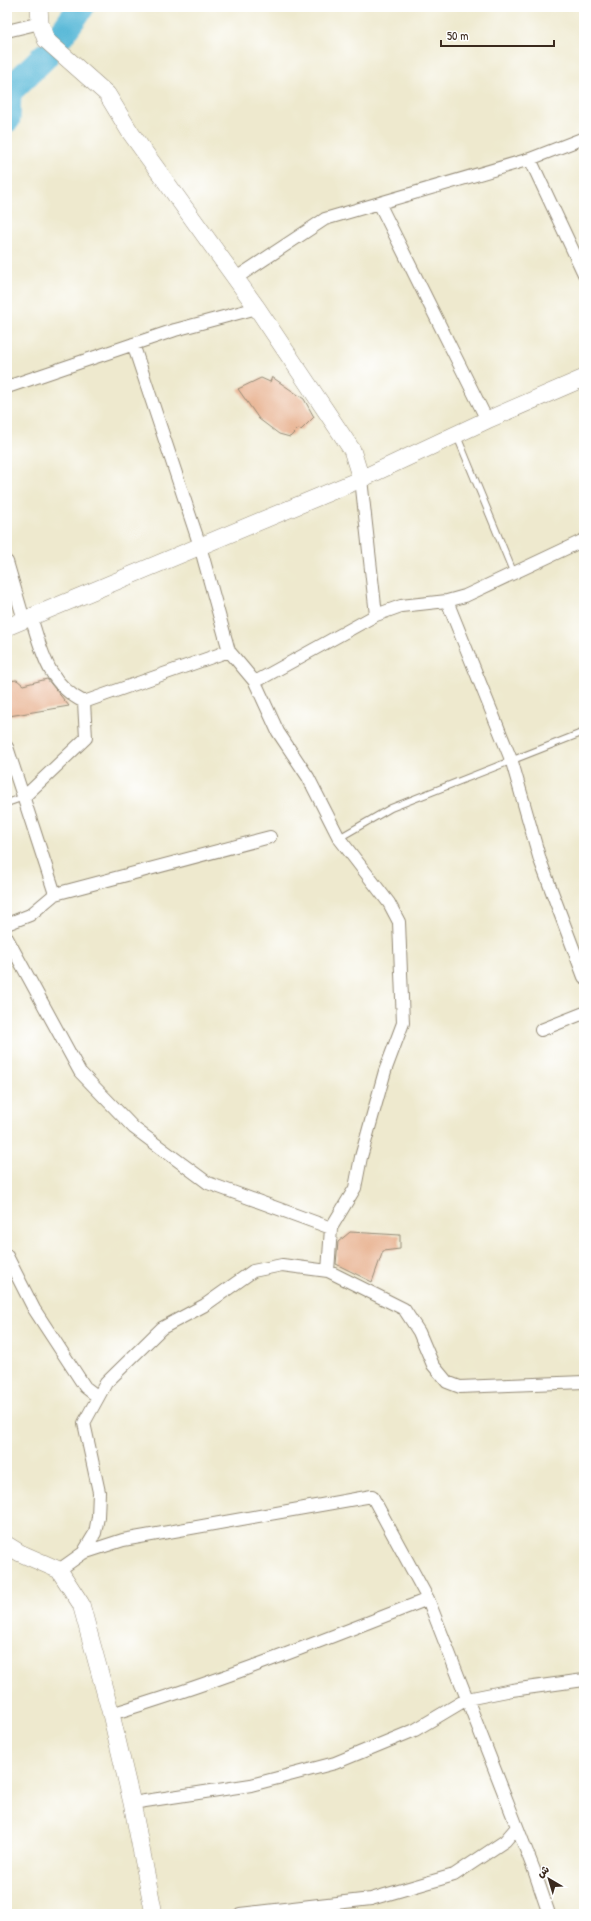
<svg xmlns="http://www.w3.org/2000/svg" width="591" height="1921" viewBox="0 0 591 1921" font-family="'Patrick Hand','Playpen Sans Arabic',sans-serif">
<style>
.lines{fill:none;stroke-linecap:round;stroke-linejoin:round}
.river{stroke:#5ab9d8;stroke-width:27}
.building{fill:#e6ab86}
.lane-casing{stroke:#948a76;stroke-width:8}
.street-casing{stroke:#948a76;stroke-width:14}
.secondary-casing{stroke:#948a76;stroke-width:18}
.lane{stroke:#fff;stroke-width:6}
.street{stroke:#fff;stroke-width:12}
.secondary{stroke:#fff;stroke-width:17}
</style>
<rect width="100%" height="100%" fill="#fff"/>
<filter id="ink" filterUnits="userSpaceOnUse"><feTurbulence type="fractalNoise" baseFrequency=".025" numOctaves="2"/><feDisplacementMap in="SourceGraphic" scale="8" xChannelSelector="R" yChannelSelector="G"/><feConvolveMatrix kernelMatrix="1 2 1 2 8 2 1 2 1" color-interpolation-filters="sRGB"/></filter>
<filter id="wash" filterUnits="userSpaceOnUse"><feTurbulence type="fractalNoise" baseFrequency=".012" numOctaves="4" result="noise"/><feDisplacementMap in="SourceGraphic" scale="16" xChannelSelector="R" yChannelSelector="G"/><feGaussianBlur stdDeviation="0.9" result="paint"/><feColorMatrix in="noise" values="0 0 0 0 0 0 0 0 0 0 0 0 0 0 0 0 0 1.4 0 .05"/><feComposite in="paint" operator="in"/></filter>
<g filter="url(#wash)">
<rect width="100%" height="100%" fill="#eee9ce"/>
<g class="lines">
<path class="river" d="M 61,35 L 81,7
M 7,119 L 8,92 L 45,56"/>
</g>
<g id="blocks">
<path class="building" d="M 272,377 L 304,399 L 314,417 L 301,430 L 298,429 L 290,437 L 279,434 L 259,419 L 238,389 L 261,378 L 270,382 Z
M 47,679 L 69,706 L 9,716 L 7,681 L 17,680 L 23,685 Z
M 350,1232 L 400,1235 L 400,1249 L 383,1251 L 372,1282 L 336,1264 L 338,1242 Z"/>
</g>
</g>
<g filter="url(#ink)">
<use href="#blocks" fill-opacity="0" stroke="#948a76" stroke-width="1"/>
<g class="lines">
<g class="lane-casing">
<path id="lane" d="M 457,436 L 514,574
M 7,803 L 24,797
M 339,838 L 391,808 L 584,732"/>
</g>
<g class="street-casing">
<path id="street" d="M 7,31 L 40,23
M 530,159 L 584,274
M 379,203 L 487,420
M 236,278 L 325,219 L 530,159 L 584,138
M 133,344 L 200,546 L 229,651 L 255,682 L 278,732 L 308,777 L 339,838 L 389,903 L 399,922 L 403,1023 L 385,1071 L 361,1157 L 355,1188 L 331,1228 L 328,1271
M 7,387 L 175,330 L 257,308
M 361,479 L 376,615
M 7,562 L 24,620
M 447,601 L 512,762 L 540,860 L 584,977
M 31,617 C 42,652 48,684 84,702
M 255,682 L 376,615 L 401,606 L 447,601 L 465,596 L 584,540
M 7,747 L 55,894
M 24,797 L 86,738 L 84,702 L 229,651
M 7,924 L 30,915 L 55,894 L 270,837
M 7,938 L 80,1072 L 134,1128 L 208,1183 L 331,1228
M 541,1030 L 584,1013
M 7,1256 L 34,1309 L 85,1387 L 98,1397
M 83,1553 L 95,1533 L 98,1517 L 99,1492 L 84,1423 L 106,1383 L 162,1328 L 205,1305 L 253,1271 L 282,1265 L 328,1271 L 404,1309 L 419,1332 L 433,1365 L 447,1382 L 460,1387 L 584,1382
M 59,1570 L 83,1553 L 123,1540 L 372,1496 L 428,1599 L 534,1870 L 549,1914
M 111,1714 C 219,1682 323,1640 428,1599
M 132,1803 L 251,1785 L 335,1763 L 415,1730 L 467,1699 L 512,1690 L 584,1680
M 240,1914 L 371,1899 L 454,1875 L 505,1841 L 517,1827"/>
</g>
<g class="secondary-casing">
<path id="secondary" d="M 39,7 L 40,23 L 46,40 L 107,94 L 130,132 L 257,308 L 352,450 L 361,479
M 7,627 L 361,479 L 487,420 L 584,378
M 7,1545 L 20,1553 L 59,1570 L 81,1604 L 111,1714 L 132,1803 L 154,1914"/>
</g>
<use href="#lane" class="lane"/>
<use href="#street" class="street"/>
<use href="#secondary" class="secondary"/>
</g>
</g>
<rect width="591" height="1921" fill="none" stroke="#fff" stroke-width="24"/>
<g transform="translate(549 1879) rotate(322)" stroke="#ffffff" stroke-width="3" paint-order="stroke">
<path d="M0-3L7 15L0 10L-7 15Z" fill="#3b2a1e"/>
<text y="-6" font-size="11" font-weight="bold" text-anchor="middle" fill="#3b2a1e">ش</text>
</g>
<path d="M441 40v6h113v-6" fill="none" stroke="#3b2a1e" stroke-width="2"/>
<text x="447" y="40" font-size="12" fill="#3b2a1e" stroke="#ffffff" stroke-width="3" paint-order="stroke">50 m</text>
</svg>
